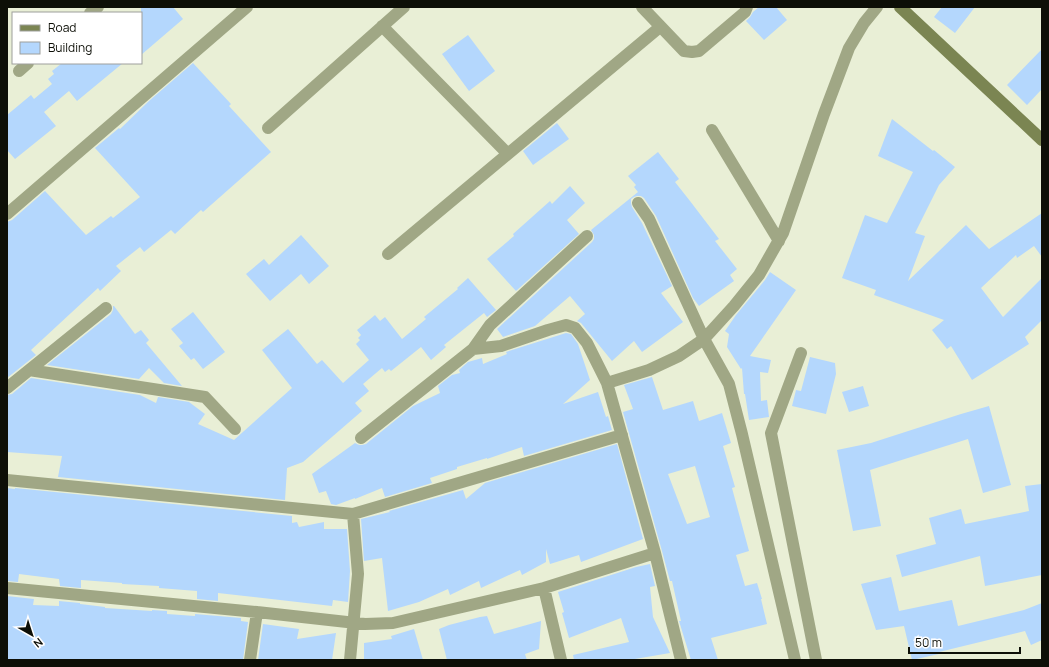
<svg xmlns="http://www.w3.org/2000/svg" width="1049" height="667" viewBox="0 0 1049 667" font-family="Manrope,sans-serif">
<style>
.building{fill:#b4d7fd;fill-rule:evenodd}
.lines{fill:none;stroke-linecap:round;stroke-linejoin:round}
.street{stroke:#a0a785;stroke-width:12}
.secondary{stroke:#7b8552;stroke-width:12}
</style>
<rect width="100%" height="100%" fill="#e9efd6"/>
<path class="building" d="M 141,7 L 173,7 L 183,19 L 141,55 Z
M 759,7 L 776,7 L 787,20 L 764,40 L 746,21 L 750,17 L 753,12 Z
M 942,7 L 975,7 L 955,33 L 934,17 Z
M 468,35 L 495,71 L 469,91 L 442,54 Z
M 1042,49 L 1042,89 L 1027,105 L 1007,85 Z
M 62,63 L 123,63 L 77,101 L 69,91 L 44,112 L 56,126 L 15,159 L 7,150 L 7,115 L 31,95 L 34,99 L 52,84 L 48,79 L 54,74 L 52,71 Z
M 193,63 L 231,104 L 229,106 L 271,152 L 203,212 L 201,210 L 175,234 L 171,230 L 144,252 L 140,247 L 116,266 L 121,271 L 100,291 L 98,288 L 31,350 L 36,355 L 7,378 L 7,222 L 12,220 L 45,191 L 86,235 L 111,216 L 113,218 L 140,197 L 95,148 L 119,128 L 120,129 L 149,101 Z
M 892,119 L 933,151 L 934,150 L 955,167 L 939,185 L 915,233 L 925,236 L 908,281 L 966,225 L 989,249 L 1042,213 L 1042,257 L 1034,246 L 1017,258 L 1016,255 L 981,288 L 1003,317 L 1042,278 L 1042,320 L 1025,337 L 1029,344 L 972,380 L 951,346 L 947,349 L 932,330 L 944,320 L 874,295 L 876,290 L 842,278 L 865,215 L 887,223 L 913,172 L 878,156 Z
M 557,123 L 569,139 L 533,165 L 523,151 Z
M 658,152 L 679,179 L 675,182 L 690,201 L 719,239 L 715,241 L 737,269 L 730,275 L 734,281 L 699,306 L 693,298 L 656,216 L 644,198 L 641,196 L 637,196 L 634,197 L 631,199 L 631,203 L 632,207 L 642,223 L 672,286 L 661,293 L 683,322 L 642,352 L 634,341 L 612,361 L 581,323 L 577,321 L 585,314 L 570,296 L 535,326 L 503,337 L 497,329 L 592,242 L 594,239 L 594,235 L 591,230 L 638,192 L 634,187 L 636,185 L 628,176 Z
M 570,186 L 585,203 L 567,220 L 579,234 L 516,291 L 487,259 L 514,236 L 513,234 L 550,201 L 552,204 Z
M 301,235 L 329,266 L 309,284 L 301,274 L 270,301 L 246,274 L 264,259 L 269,265 Z
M 770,272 L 796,290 L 750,356 L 771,360 L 768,373 L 760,372 L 761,401 L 767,400 L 769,417 L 749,420 L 745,394 L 744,394 L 742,368 L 741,369 L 727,347 L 729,334 L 725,331 L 736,315 L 765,280 Z
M 468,278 L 496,310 L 487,317 L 484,313 L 444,345 L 446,347 L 431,360 L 421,347 L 391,371 L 389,369 L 385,372 L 382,368 L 363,384 L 369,391 L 355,403 L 362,411 L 303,462 L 287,468 L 285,500 L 58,477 L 62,456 L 7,452 L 7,395 L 12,394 L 31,378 L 140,395 L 156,403 L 158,397 L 189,402 L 205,414 L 198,424 L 234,440 L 292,388 L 262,350 L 288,329 L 317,364 L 322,360 L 343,383 L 369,360 L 356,344 L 360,340 L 358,338 L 361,335 L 357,330 L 375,315 L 380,321 L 385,317 L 402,339 L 426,319 L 424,317 L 458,289 L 457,288 Z
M 113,306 L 114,306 L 135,334 L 141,330 L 149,340 L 146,343 L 182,386 L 164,383 L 149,368 L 139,379 L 47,365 L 111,314 L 113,310 Z
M 193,312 L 225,352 L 203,369 L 194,358 L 191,360 L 179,346 L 183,343 L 171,329 Z
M 566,333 L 571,334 L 578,344 L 590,380 L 563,404 L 598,392 L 606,417 L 608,416 L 612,430 L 524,456 L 522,447 L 487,459 L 487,458 L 457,467 L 457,469 L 430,478 L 432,483 L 385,497 L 382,488 L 355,499 L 355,498 L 336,505 L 331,504 L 326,491 L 319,493 L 312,474 L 355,443 L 359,445 L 362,445 L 366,444 L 413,406 L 440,393 L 438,386 L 452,375 L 460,373 L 459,370 L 468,362 L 482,358 L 483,364 L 507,354 L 506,352 Z
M 810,357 L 835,363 L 836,374 L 826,414 L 792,406 L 796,390 L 801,391 Z
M 652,377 L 663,410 L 693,401 L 699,421 L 722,413 L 731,443 L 723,446 L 735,487 L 732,488 L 749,551 L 736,555 L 745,586 L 757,583 L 762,599 L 761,599 L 767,624 L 711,638 L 718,660 L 691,660 L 679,621 L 681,621 L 672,581 L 670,581 L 662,551 L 623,412 L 633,409 L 624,385 ZM 695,466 L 710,517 L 687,524 L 668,474 Z
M 863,386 L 869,406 L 849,412 L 842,392 Z
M 989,406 L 1011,485 L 983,493 L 968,439 L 870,470 L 881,526 L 853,531 L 837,450 L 871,443 L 961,414 Z
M 617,444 L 643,539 L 581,562 L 579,555 L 550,564 L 546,549 L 546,562 L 522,575 L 520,570 L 481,588 L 479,581 L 450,595 L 448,589 L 419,602 L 388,611 L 382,558 L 364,561 L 361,519 L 390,512 L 389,511 L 463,490 L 466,499 L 485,483 Z
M 1042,484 L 1042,575 L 985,586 L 980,556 L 902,577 L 896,555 L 936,544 L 929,518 L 961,509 L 965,524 L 1029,511 L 1025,486 Z
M 7,488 L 15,489 L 15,488 L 292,516 L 292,523 L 297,522 L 299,527 L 324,522 L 324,529 L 347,529 L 350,571 L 348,602 L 333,600 L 332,606 L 218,593 L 218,601 L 197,599 L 197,591 L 159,588 L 159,586 L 122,584 L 122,583 L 81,580 L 81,588 L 60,586 L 59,579 L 19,574 L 18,582 L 7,581 Z
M 650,564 L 655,586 L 650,587 L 653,617 L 670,653 L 629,660 L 574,660 L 573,655 L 629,642 L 621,618 L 569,638 L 562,613 L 564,612 L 558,592 L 636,567 Z
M 891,577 L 899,611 L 952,600 L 958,626 L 1024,610 L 1042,603 L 1042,640 L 1031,645 L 1025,631 L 939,652 L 939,654 L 912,660 L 904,626 L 876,630 L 861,584 Z
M 7,596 L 34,599 L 33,605 L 59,606 L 59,601 L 80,603 L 80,604 L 105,607 L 105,608 L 152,611 L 152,610 L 167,611 L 167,614 L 195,616 L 195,614 L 241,618 L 241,621 L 248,622 L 243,660 L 7,660 Z
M 487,616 L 494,634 L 541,621 L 539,649 L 525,654 L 527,660 L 447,660 L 439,629 L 449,625 L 480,617 Z
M 263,624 L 299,629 L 297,639 L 336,633 L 332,660 L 258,660 Z
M 414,629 L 423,660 L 364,660 L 364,643 L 392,639 L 391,636 Z"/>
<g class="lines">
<path class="street" d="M 642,7 L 684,51 L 692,52 L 699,51 L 745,12 L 747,7
M 90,13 L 98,7
M 382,26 L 508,154
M 19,71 L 28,63
M 268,128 L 404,7
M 712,130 L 779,241
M 638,203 L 649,219 L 704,339 L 729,384 L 742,434 L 795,660
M 7,214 L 247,7
M 388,254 L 660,27
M 473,349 L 490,325 L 587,236
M 801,353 L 771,433 L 816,660
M 29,370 L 205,397 L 235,429
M 607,383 L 649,370 L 679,356 L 704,339 L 734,306 L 759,275 L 783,233 L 824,114 L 849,48 L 864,23 L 877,7
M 7,388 L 106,308
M 361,438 L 473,349 L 501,346 L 548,330 L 566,325 L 575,328 L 587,343 L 607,383 L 655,553 L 681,660
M 7,480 L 353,514 L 622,435
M 7,588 L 257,612 L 365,624 L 393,623 L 544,588 L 655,553
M 544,588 L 561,660
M 250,660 L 257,612
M 350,660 L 358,574 L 353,514"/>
<path class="secondary" d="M 900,7 L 1042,140"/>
</g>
<rect width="1049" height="667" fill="none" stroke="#0d0f07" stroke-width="16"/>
<rect x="12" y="12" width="130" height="52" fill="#ffffff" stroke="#9e9f9c"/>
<rect x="20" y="25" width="20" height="6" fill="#7b8552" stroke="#9e9f9c"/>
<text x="48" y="32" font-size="12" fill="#0d0f07">Road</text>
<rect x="20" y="42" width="20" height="12" fill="#b4d7fd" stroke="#9e9f9c"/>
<text x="48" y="52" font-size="12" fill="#0d0f07">Building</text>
<g transform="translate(32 635) rotate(141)" stroke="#ffffff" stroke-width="3" paint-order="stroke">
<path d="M0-3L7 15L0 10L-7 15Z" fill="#0d0f07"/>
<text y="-6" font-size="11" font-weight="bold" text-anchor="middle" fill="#0d0f07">N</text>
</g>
<path d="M909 647v6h111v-6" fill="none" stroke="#0d0f07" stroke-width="2"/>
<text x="915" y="647" font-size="12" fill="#0d0f07" stroke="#ffffff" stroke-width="3" paint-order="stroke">50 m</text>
</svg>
